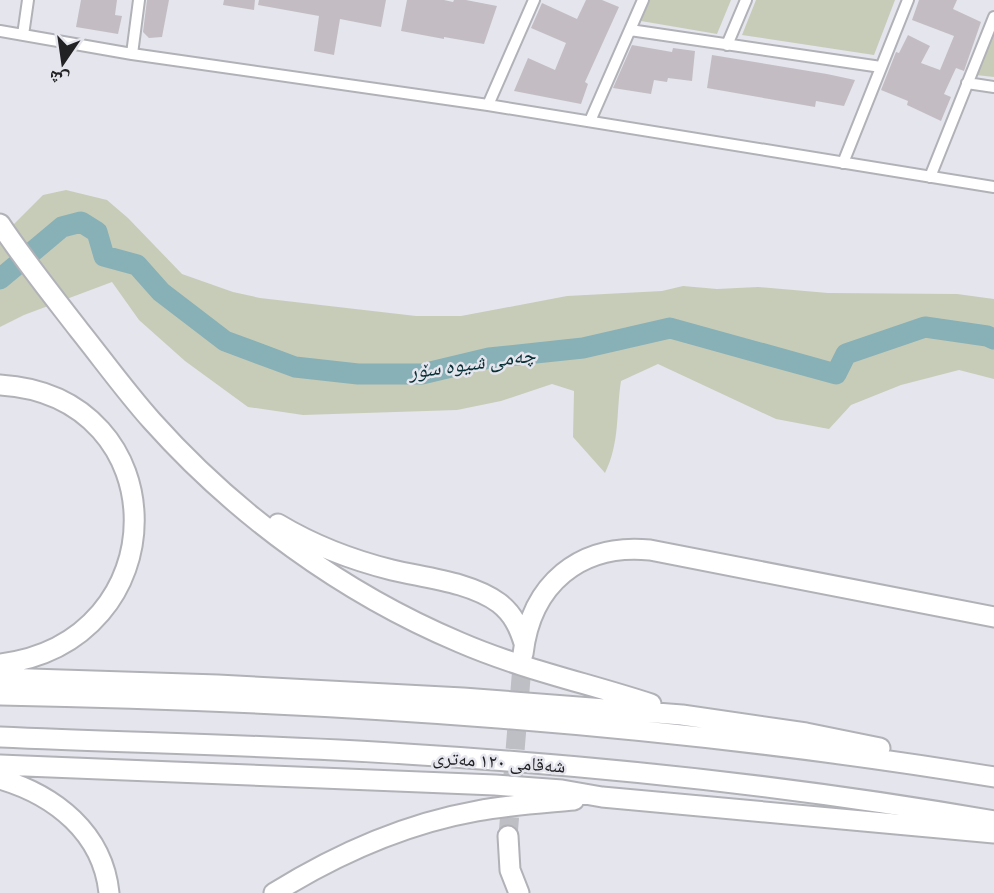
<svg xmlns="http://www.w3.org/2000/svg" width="994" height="893" viewBox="0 0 994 893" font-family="'Archivo Narrow','Noto Naskh Arabic',sans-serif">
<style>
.green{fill:#c7ccb8}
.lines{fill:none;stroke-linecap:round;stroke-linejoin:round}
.river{stroke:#88b0b7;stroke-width:21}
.building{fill:#c3bdc3}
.highway-tunnel{stroke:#bebec5;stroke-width:19;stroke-dasharray:19 10;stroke-linecap:butt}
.street-casing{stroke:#b1b1b8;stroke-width:14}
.highway-casing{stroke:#b1b1b8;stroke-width:23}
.street{stroke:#fff;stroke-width:10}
.highway{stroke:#fff;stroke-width:19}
.labels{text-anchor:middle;stroke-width:5;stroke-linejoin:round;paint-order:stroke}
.street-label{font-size:19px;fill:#222225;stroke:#e5e5ed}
.water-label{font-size:21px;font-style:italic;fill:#073036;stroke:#e5e5ed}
</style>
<rect width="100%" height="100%" fill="#e5e5ed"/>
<path class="green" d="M 650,0 L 731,0 L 717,34 L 641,21 Z
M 756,0 L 895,0 L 874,55 L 742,35 Z
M 994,28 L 994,77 L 976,75 Z
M 66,190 L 107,200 L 128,218 L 182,274 L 233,292 L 260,298 L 416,316 L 461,316 L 567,296 L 662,291 L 683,286 L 717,289 L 758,287 L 828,293 L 957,294 L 994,299 L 994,379 L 959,370 L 901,385 L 851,405 L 829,429 L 776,419 L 658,364 L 621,381 C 616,412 620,443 605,473 L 573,437 L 574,391 L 552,384 L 501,401 L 457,410 L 303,415 L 248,407 L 185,361 L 139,320 L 112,282 L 24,315 L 0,327 L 0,238 L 43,195 Z"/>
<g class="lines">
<path class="river" d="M 0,279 L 62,227 L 81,222 L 97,232 L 104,256 L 137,265 L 161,292 L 225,341 L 295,367 L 358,374 L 422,374 L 489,358 L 583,348 L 670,328 L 836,374 L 846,354 L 925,327 L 987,336 L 994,339"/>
</g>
<path class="building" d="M 81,0 L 117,0 L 115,15 L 122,16 L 118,34 L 76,27 Z
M 147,0 L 169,0 L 162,37 L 149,38 L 143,32 Z
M 224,0 L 255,0 L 254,10 L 223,5 Z
M 259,0 L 386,0 L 381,27 L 340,19 L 334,55 L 314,51 L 319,16 L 258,5 Z
M 407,0 L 444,0 L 453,2 L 454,0 L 466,0 L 497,6 L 484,44 L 444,37 L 444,39 L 401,31 Z
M 586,0 L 602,0 L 619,7 L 585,82 L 588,84 L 581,104 L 514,91 L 528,58 L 555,70 L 566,43 L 531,28 L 542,3 L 577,19 Z
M 919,0 L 957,0 L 953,9 L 981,22 L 964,71 L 956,68 L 944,94 L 951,97 L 941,121 L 907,105 L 908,101 L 881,90 L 896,52 L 899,53 L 908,35 L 930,46 L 921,63 L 940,70 L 954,36 L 912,20 Z
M 632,45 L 672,52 L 673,48 L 695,51 L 692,81 L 668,78 L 667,82 L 654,80 L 651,94 L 613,88 Z
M 712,55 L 827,74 L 855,80 L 844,106 L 816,101 L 815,107 L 707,88 Z"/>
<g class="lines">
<path class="highway-tunnel" d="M 508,836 L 523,654"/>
<g class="street-casing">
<path id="street" d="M 630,30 L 881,67
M 0,31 L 132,54 L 488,105 L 994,187
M 23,35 L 28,0
M 727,45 L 746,0
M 132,54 L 139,0
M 967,83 L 994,87
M 488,105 L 534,0
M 590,121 L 643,0
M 843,163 L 908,0
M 930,177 L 994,17"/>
</g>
<g class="highway-casing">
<path id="highway" d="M 0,224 C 24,260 52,295 79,330 C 103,360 126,392 152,421 C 236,515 343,593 459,642 C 521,669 587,683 651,704
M 0,385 C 179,396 179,642 0,664
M 278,524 C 313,545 352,560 392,570 C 426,578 470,582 499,603 C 513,614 519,627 524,643
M 523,654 C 531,584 580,543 650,550 L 994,617
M 0,678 L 218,685 L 463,698 L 682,715 L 806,733 L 880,748
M 0,695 C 332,701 666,723 994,777
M 0,737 C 135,743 271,745 406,754 C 603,766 800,787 994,821
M 0,765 L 495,785 L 562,790 L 602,797 L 994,833
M 0,779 C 55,795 103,833 109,893
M 508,836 L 510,870 L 519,893
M 274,893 C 337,854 404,824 477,811 C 509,805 542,803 574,800"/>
</g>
<use href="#street" class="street"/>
<use href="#highway" class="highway"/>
</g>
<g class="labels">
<g class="street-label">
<text transform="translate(499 761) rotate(4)" y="7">شەقامی ١٢٠ مەتری</text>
</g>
<g class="water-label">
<text transform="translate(472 363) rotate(-8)" y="7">چەمی شیوە سۆر</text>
</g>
</g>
<g transform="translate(63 63) rotate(193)" stroke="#e5e5ed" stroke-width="5" paint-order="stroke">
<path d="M0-5L12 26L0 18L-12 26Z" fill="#222225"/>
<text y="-10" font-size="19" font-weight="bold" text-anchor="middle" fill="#222225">ش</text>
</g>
</svg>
